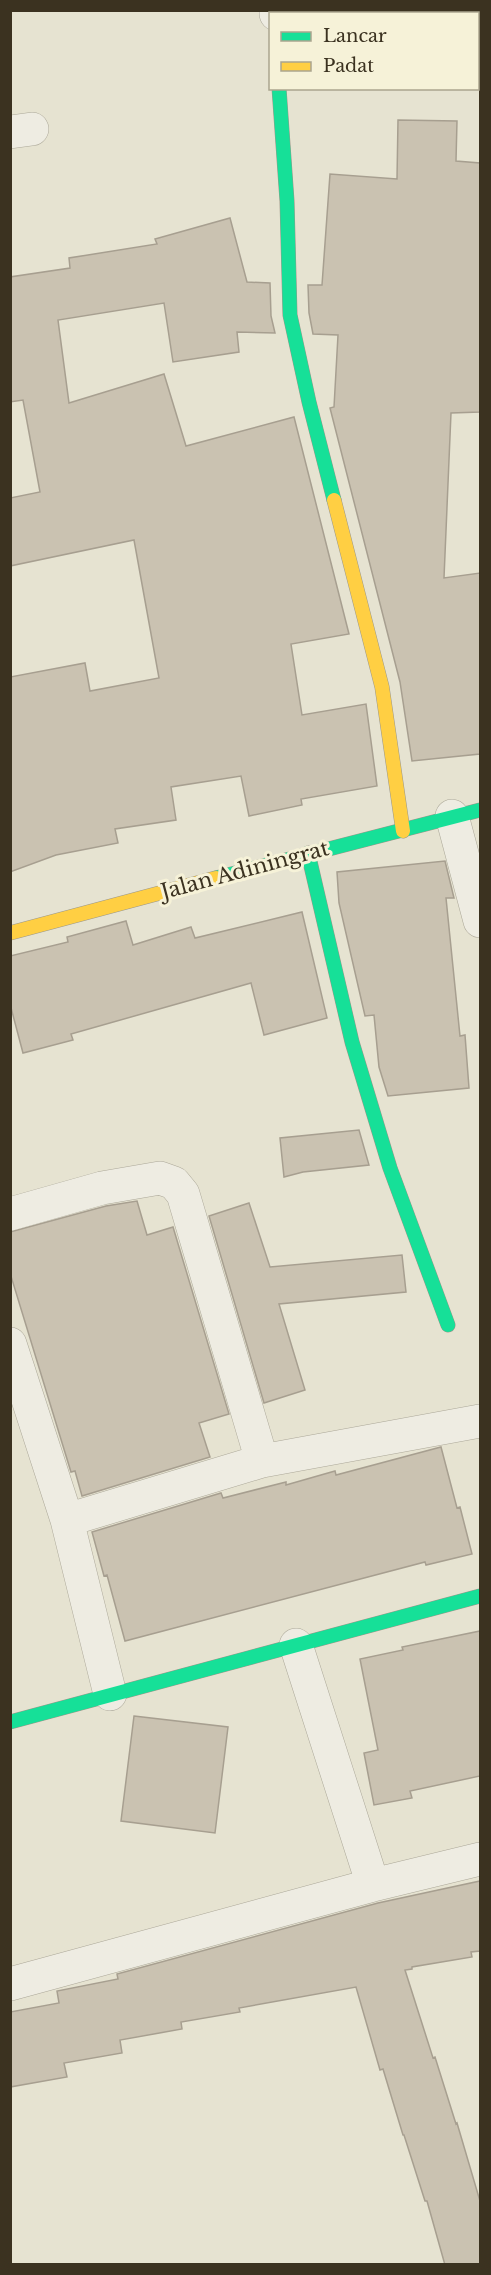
<svg xmlns="http://www.w3.org/2000/svg" width="491" height="2275" viewBox="0 0 491 2275" font-family="'Libre Baskerville',serif">
<style>
.building{fill:#cac2b1;stroke:#a79f90;stroke-width:1.5}
.lines{fill:none;stroke-linecap:round;stroke-linejoin:round}
.street-casing{stroke:#aca899;stroke-width:34}
.fast-casing{stroke:#9b978a;stroke-width:15}
.slow-casing{stroke:#9b978a;stroke-width:15}
.street{stroke:#eeece2;stroke-width:33}
.fast{stroke:#16e098;stroke-width:14}
.slow{stroke:#ffcf43;stroke-width:14}
.labels{text-anchor:middle;stroke-width:6;stroke-linejoin:round;paint-order:stroke}
.street-label{font-size:21px;fill:#3b3220;stroke:#f6f2d8}
</style>
<rect width="100%" height="100%" fill="#e6e3d1"/>
<path class="building" d="M 398,120 L 457,121 L 456,161 L 480,163 L 480,412 L 451,413 L 444,578 L 480,573 L 480,754 L 412,761 L 400,682 L 330,408 L 334,407 L 338,335 L 313,334 L 309,313 L 308,285 L 322,285 L 330,174 L 397,179 Z
M 230,218 L 247,282 L 270,283 L 271,316 L 275,333 L 237,332 L 239,352 L 173,362 L 164,303 L 58,320 L 69,403 L 164,374 L 186,446 L 294,417 L 349,634 L 291,644 L 302,715 L 366,704 L 377,786 L 301,799 L 302,805 L 249,816 L 241,776 L 171,787 L 176,820 L 115,829 L 118,843 L 56,855 L 10,872 L 10,677 L 85,663 L 90,691 L 159,678 L 134,540 L 10,566 L 10,498 L 40,492 L 23,400 L 10,402 L 10,277 L 70,268 L 69,258 L 157,244 L 155,239 Z
M 445,861 L 454,898 L 446,898 L 460,1036 L 465,1035 L 469,1088 L 388,1096 L 379,1067 L 374,1015 L 365,1016 L 339,903 L 337,872 Z
M 302,912 L 327,1018 L 264,1035 L 251,983 L 71,1034 L 73,1040 L 23,1053 L 10,1004 L 10,956 L 68,942 L 67,937 L 126,921 L 133,945 L 191,927 L 195,938 Z
M 359,1130 L 369,1165 L 303,1172 L 284,1177 L 280,1138 Z
M 137,1201 L 147,1235 L 173,1227 L 229,1414 L 199,1423 L 210,1457 L 82,1496 L 75,1471 L 71,1472 L 10,1273 L 10,1232 L 106,1206 Z
M 249,1203 L 270,1267 L 402,1255 L 406,1292 L 279,1304 L 305,1390 L 264,1403 L 209,1216 Z
M 441,1447 L 457,1508 L 460,1507 L 472,1554 L 426,1565 L 425,1562 L 125,1641 L 107,1575 L 104,1576 L 92,1532 L 221,1493 L 223,1498 L 286,1482 L 286,1485 L 335,1471 L 336,1475 Z
M 480,1631 L 480,1776 L 410,1791 L 412,1798 L 374,1805 L 364,1753 L 378,1750 L 360,1659 L 403,1650 L 402,1647 Z
M 134,1716 L 228,1727 L 215,1833 L 121,1821 Z
M 480,1881 L 480,1951 L 471,1952 L 472,1957 L 412,1967 L 412,1969 L 405,1970 L 433,2058 L 435,2057 L 456,2124 L 457,2123 L 480,2201 L 480,2265 L 445,2265 L 427,2201 L 425,2201 L 404,2135 L 403,2135 L 383,2069 L 380,2070 L 356,1987 L 239,2008 L 240,2012 L 181,2022 L 182,2029 L 120,2040 L 122,2053 L 64,2063 L 67,2077 L 10,2087 L 10,2012 L 59,2003 L 57,1991 L 118,1979 L 117,1974 L 378,1903 Z"/>
<g class="lines">
<g class="street-casing">
<path id="street" d="M 276,10 L 276,14
M 10,132 L 32,129
M 452,816 L 480,921
M 10,1214 L 102,1188 L 160,1178 L 174,1183 L 183,1194 L 262,1461
M 10,1344 L 67,1520 L 110,1694
M 67,1520 L 262,1461 L 480,1421
M 296,1645 L 373,1885
M 10,1984 L 373,1885 L 480,1859"/>
</g>
<g class="fast-casing">
<path id="fast" d="M 279,88 L 287,201 L 290,315 L 309,402 L 334,500
M 308,853 L 352,1042 L 390,1168 L 448,1325
M 216,878 L 480,810
M 10,1722 L 480,1596"/>
</g>
<g class="slow-casing">
<path id="slow" d="M 334,500 L 382,687 L 403,831
M 10,933 L 216,878"/>
</g>
<use href="#street" class="street"/>
<use href="#fast" class="fast"/>
<use href="#slow" class="slow"/>
</g>
<g class="labels">
<g class="street-label">
<text transform="translate(245 870) rotate(-15)" y="7">Jalan Adiningrat</text>
</g>
</g>
<rect width="491" height="2275" fill="none" stroke="#3b3220" stroke-width="24"/>
<rect x="269" y="12" width="210" height="78" fill="#f6f2d8" stroke="#aba58e" stroke-width="1.5"/>
<rect x="281" y="32" width="30" height="9" fill="#16e098" stroke="#aba58e" stroke-width="1.5"/>
<text x="323" y="42" font-size="18" fill="#3b3220">Lancar</text>
<rect x="281" y="62" width="30" height="9" fill="#ffcf43" stroke="#aba58e" stroke-width="1.5"/>
<text x="323" y="72" font-size="18" fill="#3b3220">Padat</text>
</svg>
